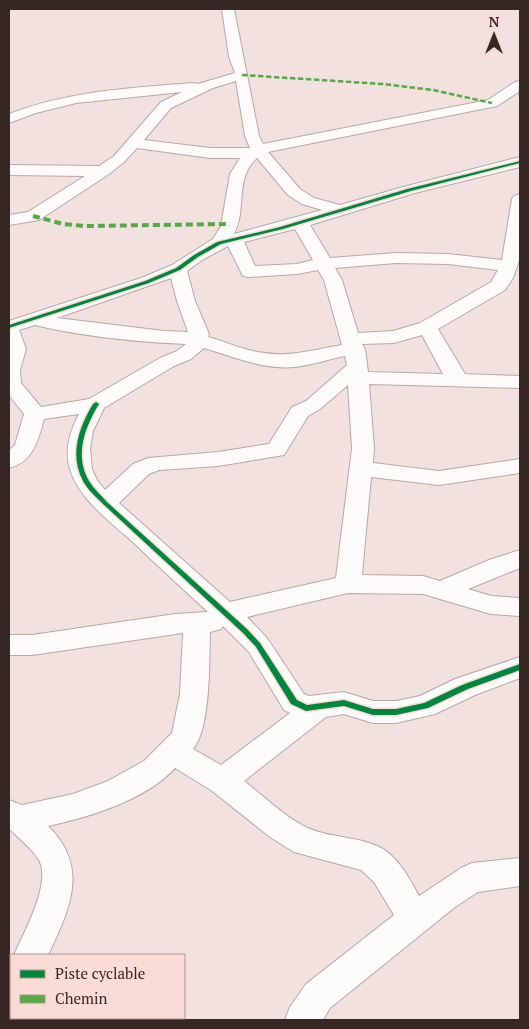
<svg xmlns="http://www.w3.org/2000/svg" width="529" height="1029" viewBox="0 0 529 1029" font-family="'PT Serif',serif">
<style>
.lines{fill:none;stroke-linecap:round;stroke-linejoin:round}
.street-casing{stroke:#b6a8a5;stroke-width:2}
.street{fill:#fdfafa;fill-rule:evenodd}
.quiet-far1{stroke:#54aa44;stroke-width:2.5;stroke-dasharray:5.5 2.5;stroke-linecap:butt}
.quiet{stroke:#54aa44;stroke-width:4;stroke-dasharray:7 4;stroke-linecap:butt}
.cycleway-casing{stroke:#fadbd6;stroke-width:3}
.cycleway{fill:#00873e;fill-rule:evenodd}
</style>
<rect width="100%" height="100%" fill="#f2e1de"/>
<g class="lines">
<g class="street-casing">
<path id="street" d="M 222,9 L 234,9 L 259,136 L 263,144 L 488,100 L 515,82 L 520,81 L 520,91 L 497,106 L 268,152 L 300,189 L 314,198 L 340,205 L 403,187 L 520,157 L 520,167 L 415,193 L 310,225 L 330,258 L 396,253 L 448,254 L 502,260 L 512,199 L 514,196 L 520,194 L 520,258 L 513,278 L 505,290 L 438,329 L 465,374 L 520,376 L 520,388 L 369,384 L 374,448 L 373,463 L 439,471 L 520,459 L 520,473 L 439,485 L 371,477 L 362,575 L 423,576 L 440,581 L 489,560 L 520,550 L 520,568 L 468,589 L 491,596 L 520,598 L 520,616 L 491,614 L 423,594 L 348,593 L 247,617 L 267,638 L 304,694 L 309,696 L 344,692 L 373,701 L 396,701 L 420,696 L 455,679 L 520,657 L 520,678 L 475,695 L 435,714 L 396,723 L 373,723 L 344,714 L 326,717 L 244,781 C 264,796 290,822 313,830 C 334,838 361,837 381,848 C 398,857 410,879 419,896 L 461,868 L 472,863 L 520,858 L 520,886 L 478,892 L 455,907 L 330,1008 L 323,1020 L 285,1020 L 290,1007 L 306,984 L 394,915 L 374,882 L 361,870 L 294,852 L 270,837 L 211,790 L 175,768 C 146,800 89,817 48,826 C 90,867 70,909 48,955 L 14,955 C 23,934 52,883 39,860 C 32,849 19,838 9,829 L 9,800 L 22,805 L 73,794 L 108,781 L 144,761 L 172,733 L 180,694 L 183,633 L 32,655 L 9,655 L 9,635 L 32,635 L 175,614 L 208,612 C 184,590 159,567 135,544 C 112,523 79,500 70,469 C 64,450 70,431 79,414 L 44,419 C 38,441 33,462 9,468 L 9,450 L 15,445 L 24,414 L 9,395 L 9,321 L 141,278 L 172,265 L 213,239 L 221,226 L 230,174 L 240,158 L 210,158 L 137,148 L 124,162 L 109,174 L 39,220 L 9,225 L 9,215 L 28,212 L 85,176 L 9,175 L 9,165 L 99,166 L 114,156 L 161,102 L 182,92 L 76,103 L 36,113 L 9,123 L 9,114 C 68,91 130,88 193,83 L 198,84 L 235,73 L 229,57 ZM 236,81 L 245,136 L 250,148 L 210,148 L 144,140 L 171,108 L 213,88 ZM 257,158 L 288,195 L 302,204 L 322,210 L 234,234 C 247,211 234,178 257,158 ZM 295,229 L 313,260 L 297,264 L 255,266 L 244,242 ZM 228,246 L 243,276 L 249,277 L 297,274 L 318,270 L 324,280 L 342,345 C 306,351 283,360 245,349 C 233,346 221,340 208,337 L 209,334 L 195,301 L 187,271 L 202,260 ZM 396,263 L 448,264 L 498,270 L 491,282 L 420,323 L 393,331 L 358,333 L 342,280 L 335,268 ZM 171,278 L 177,301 L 188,332 L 164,331 L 57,318 ZM 35,325 C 80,336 139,342 186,344 L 177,351 L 160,358 L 89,399 L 41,407 L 21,383 L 20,370 L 26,349 L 19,330 ZM 422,335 L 443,374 L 368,372 L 365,349 L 362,344 L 394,343 ZM 204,348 C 234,357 263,370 295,367 C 312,365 329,359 345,356 L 347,365 L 306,401 L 292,407 L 269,444 L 218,452 L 148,458 L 133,464 L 105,490 L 97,480 L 92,469 L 90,449 L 93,431 L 104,408 L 174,366 L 191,359 ZM 348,385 L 352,448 L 336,578 L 230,602 L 119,503 L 149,474 L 159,470 L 218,466 L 284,455 L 308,416 L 320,409 ZM 223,626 L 249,652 L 284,710 L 290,713 L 221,765 L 193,749 C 211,728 209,660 210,632 L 221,629 Z
M 9,987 L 11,987 L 11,1018 L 24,1018 L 23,1020 L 9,1020 Z"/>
</g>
<use href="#street" class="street"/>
<path class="quiet-far1" d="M 242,75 L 383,84 L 433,90 L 492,103
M 520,85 L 520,96"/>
<path class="quiet" d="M 33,216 L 63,224 L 85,226 L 230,224"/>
<g class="cycleway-casing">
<path id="cycleway" d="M 520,161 L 520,163 L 411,191 L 283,229 L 221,244 L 198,257 L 180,270 L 149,283 L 9,328 L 9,325 L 145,281 L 176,268 L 194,255 L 217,242 L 280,227 L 407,189 Z
M 96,402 L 99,404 C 85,427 74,455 89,481 C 94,489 101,495 107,502 L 247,629 L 260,643 L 297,700 L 307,705 L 344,700 L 373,709 L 396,709 L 424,703 L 462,685 L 520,664 L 520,670 L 468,689 L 428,708 L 396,715 L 373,715 L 344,706 L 306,711 L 291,704 L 256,647 L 243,633 L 103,504 C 96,497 88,490 83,481 C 69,455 79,427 93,404 Z"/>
</g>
<use href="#cycleway" class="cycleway"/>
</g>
<rect width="529" height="1029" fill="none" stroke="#352724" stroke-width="20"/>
<rect x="10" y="954" width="175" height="65" fill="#fadbd6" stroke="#ab938f"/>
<rect x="20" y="970" width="25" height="8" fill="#00873e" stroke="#ab938f"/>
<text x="55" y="979" font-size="15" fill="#352724">Piste cyclable</text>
<rect x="20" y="995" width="25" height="8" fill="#54aa44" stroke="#ab938f"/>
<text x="55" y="1004" font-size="15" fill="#352724">Chemin</text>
<g transform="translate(494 35)" stroke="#fadbd6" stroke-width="4" paint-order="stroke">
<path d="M0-4L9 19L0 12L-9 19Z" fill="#352724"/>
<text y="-8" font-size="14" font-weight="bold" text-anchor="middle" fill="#352724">N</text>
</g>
</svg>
